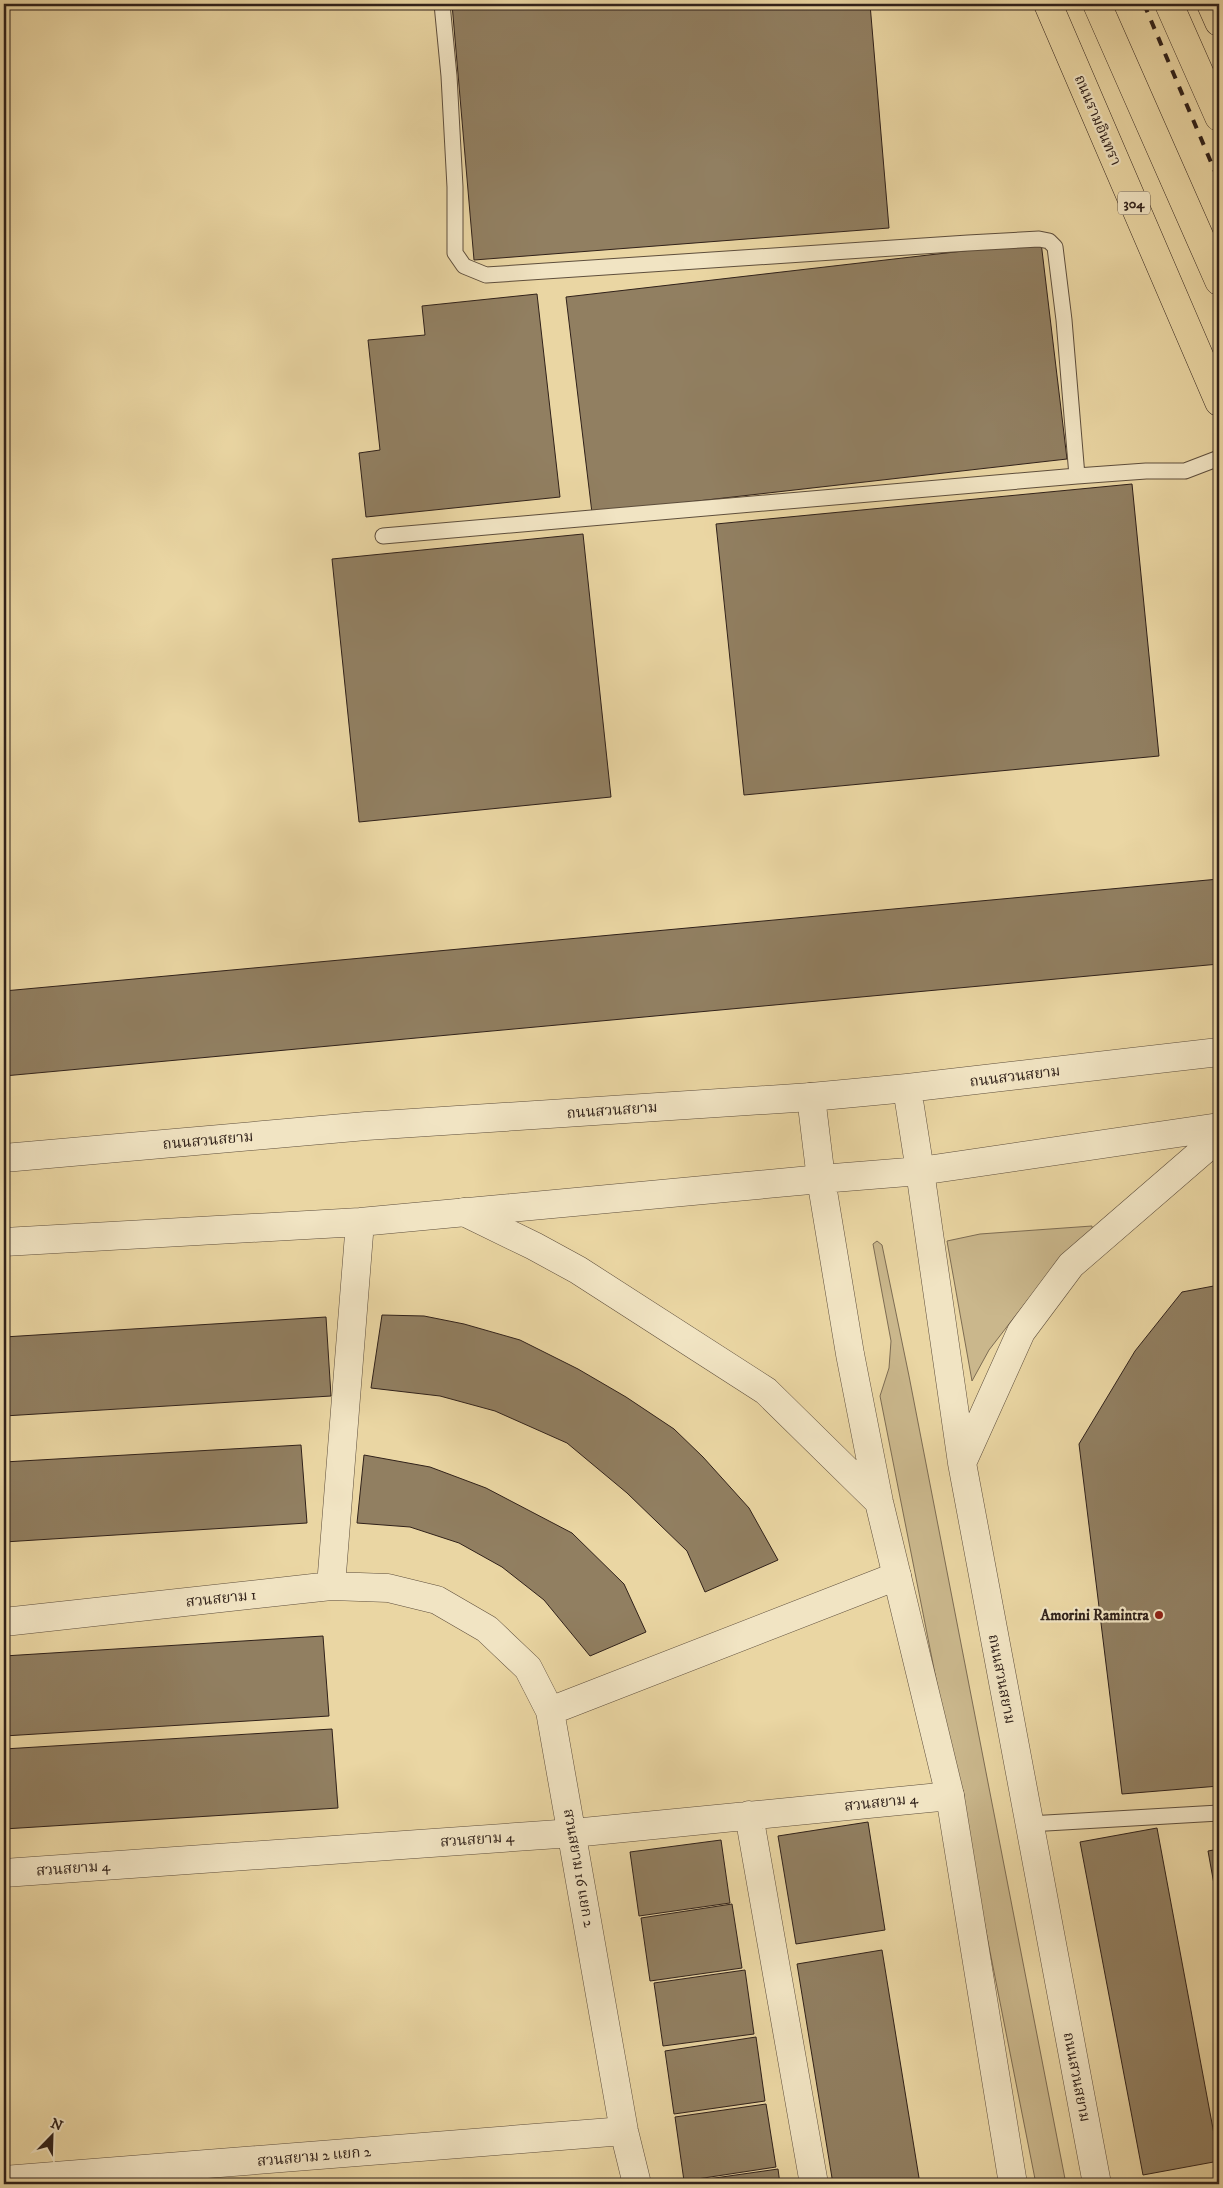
<svg xmlns="http://www.w3.org/2000/svg" width="1223" height="2188" viewBox="0 0 1223 2188" font-family="'IM FELL DW Pica','Noto Serif Thai',serif">
<style>
.green{fill:#cab78c;stroke:#7d6c53}
.building{fill:#917f61;stroke:#30211a}
.lines{fill:none;stroke-linecap:round;stroke-linejoin:round}
.service-casing{stroke:#5e4e3c;stroke-width:17}
.minor-casing{stroke:#5e4e3c;stroke-width:29}
.tertiary-casing{stroke:#5e4e3c;stroke-width:29}
.trunk-casing{stroke:#30211a;stroke-width:29}
.service{stroke:#f1e4c3;stroke-width:15}
.minor{stroke:#f1e4c3;stroke-width:28}
.tertiary{stroke:#f1e4c3;stroke-width:28}
.trunk{stroke:#ead6a3;stroke-width:28}
.rail{stroke:#30211a;stroke-width:4;stroke-dasharray:9 9;stroke-linecap:butt}
.poi-dot{fill:#8f2418;stroke:#f1e4c3;stroke-width:2}
.labels{text-anchor:middle;stroke-width:4.5;stroke-linejoin:round;paint-order:stroke}
.shield{fill:#f1e4c3;stroke:#6a5c4d;stroke-width:1}
.shield-label{font-size:14px;font-weight:bold;fill:#30211a}
.street-label{font-size:15px;fill:#30211a;stroke:#f1e4c3}
.poi-label{font-size:15px;font-weight:bold;fill:#30211a;stroke:#f1e4c3;text-anchor:end}
</style>
<rect width="100%" height="100%" fill="#ead6a3"/>
<filter id="stains"><feTurbulence type="fractalNoise" baseFrequency=".004" numOctaves="4"/><feColorMatrix values="0 0 0 0 .2 0 0 0 0 .09 0 0 0 0 .02 0 0 0 .5 -.17"/></filter>
<radialGradient id="worn" r=".72"><stop offset=".6" stop-color="#630" stop-opacity="0"/><stop offset="1" stop-color="#630" stop-opacity=".3"/></radialGradient>
<path class="green" d="M 1092,1226 L 1093,1237 L 1064,1257 L 1026,1302 L 989,1350 L 972,1381 L 947,1241 L 980,1234 Z
M 877,1241 L 882,1245 L 909,1376 L 1066,2184 L 1036,2184 L 880,1396 L 889,1368 L 891,1341 L 873,1244 Z"/>
<path class="building" d="M 452,4 L 870,4 L 889,228 L 474,260 Z
M 1041,242 L 1067,459 L 592,513 L 566,297 Z
M 537,294 L 560,497 L 366,517 L 359,453 L 380,450 L 368,340 L 425,335 L 422,306 Z
M 1132,484 L 1159,756 L 744,795 L 716,524 Z
M 583,534 L 611,797 L 359,822 L 332,559 Z
M 1219,879 L 1219,964 L 4,1076 L 4,991 Z
M 1219,1285 L 1219,1786 L 1122,1794 L 1079,1444 L 1135,1351 L 1182,1292 Z
M 382,1315 L 424,1316 L 464,1324 L 520,1340 L 578,1369 L 626,1397 L 674,1429 L 703,1457 L 749,1508 L 778,1560 L 705,1592 L 687,1551 L 627,1493 L 567,1443 L 495,1411 L 440,1396 L 371,1388 Z
M 326,1317 L 331,1396 L 4,1416 L 4,1337 Z
M 301,1445 L 307,1523 L 4,1542 L 4,1462 Z
M 364,1455 L 430,1467 L 486,1488 L 572,1533 L 624,1584 L 646,1632 L 590,1656 L 544,1600 L 502,1567 L 459,1543 L 410,1527 L 357,1523 Z
M 323,1636 L 329,1716 L 4,1736 L 4,1656 Z
M 332,1729 L 338,1808 L 4,1829 L 4,1749 Z
M 868,1822 L 885,1930 L 796,1944 L 778,1836 Z
M 1157,1828 L 1219,2161 L 1143,2175 L 1080,1842 Z
M 721,1840 L 730,1903 L 639,1916 L 630,1852 Z
M 1219,1849 L 1219,1912 L 1208,1851 Z
M 732,1904 L 742,1968 L 650,1981 L 641,1918 Z
M 882,1950 L 920,2184 L 833,2184 L 797,1964 Z
M 745,1970 L 754,2034 L 663,2046 L 654,1983 Z
M 756,2037 L 765,2101 L 674,2114 L 665,2051 Z
M 766,2104 L 776,2167 L 684,2181 L 675,2117 Z
M 778,2169 L 780,2184 L 687,2184 L 687,2182 Z"/>
<g class="lines">
<g class="service-casing">
<path id="service" d="M 442,4 L 449,76 L 455,187 L 455,253 L 464,266 L 486,275 L 968,243 L 1039,239 L 1049,241 L 1055,247 L 1064,320 L 1077,476
M 383,536 L 1077,476 L 1146,471 L 1185,471 L 1219,458
M 1029,1824 L 1219,1813"/>
</g>
<g class="minor-casing">
<path id="minor" d="M 4,1158 L 366,1126 L 811,1097
M 4,1242 L 360,1222 L 821,1179
M 331,1586 L 360,1222
M 4,1622 L 331,1586 L 388,1588 L 437,1600 L 487,1629 L 528,1668 L 550,1711 L 624,2131 L 637,2184
M 550,1711 L 897,1576
M 749,1815 L 814,2184
M 4,1873 L 573,1833 L 950,1796
M 4,2180 L 624,2131"/>
</g>
<g class="tertiary-casing">
<path id="tertiary" d="M 907,1088 L 920,1171 L 962,1463 L 1097,2184
M 821,1179 L 920,1171 L 1219,1127
M 464,1212 L 534,1246 L 578,1270 L 766,1391 L 879,1502
M 962,1463 L 1021,1332 L 1071,1265 L 1219,1137
M 1013,2184 L 950,1796 L 879,1502 L 850,1354 L 821,1179 L 811,1097 L 907,1088 L 1219,1052"/>
</g>
<g class="trunk-casing">
<path id="trunk" d="M 1048,4 L 1219,402
M 1097,4 L 1219,281
M 1169,4 L 1219,117
M 1211,4 L 1219,22"/>
</g>
<use href="#service" class="service"/>
<use href="#minor" class="minor"/>
<use href="#tertiary" class="tertiary"/>
<use href="#trunk" class="trunk"/>
<path class="rail" d="M 1144,4 L 1219,181"/>
</g>
<circle class="poi-dot" cx="1159" cy="1615" r="5"/>
<g class="labels">
<rect class="shield" x="1118" y="191.5" width="32" height="23" rx="4"/>
<g class="shield-label">
<text x="1134" y="208">304</text>
</g>
<g class="street-label">
<text transform="translate(1098 120) rotate(67)" y="5">ถนนรามอินทรา</text>
<text transform="translate(1015 1076) rotate(-7)" y="5">ถนนสวนสยาม</text>
<text transform="translate(612 1110) rotate(-4)" y="5">ถนนสวนสยาม</text>
<text transform="translate(208 1140) rotate(-5)" y="5">ถนนสวนสยาม</text>
<text transform="translate(221 1598) rotate(-6)" y="5">สวนสยาม 1</text>
<text transform="translate(1002 1679) rotate(79)" y="5">ถนนสวนสยาม</text>
<text transform="translate(881 1802) rotate(-6)" y="5">สวนสยาม 4</text>
<text transform="translate(477 1839) rotate(-4)" y="5">สวนสยาม 4</text>
<text transform="translate(73 1868) rotate(-4)" y="5">สวนสยาม 4</text>
<text transform="translate(579 1868) rotate(80)" y="5">สวนสยาม 16 แยก 2</text>
<text transform="translate(1077 2077) rotate(79)" y="5">ถนนสวนสยาม</text>
<text transform="translate(314 2156) rotate(-5)" y="5">สวนสยาม 2 แยก 2</text>
</g>
<g class="poi-label">
<text x="1149" y="1620">Amorini Ramintra</text>
</g>
</g>
<rect width="1223" height="2188" fill="none" stroke="#ead6a3" stroke-width="20"/>
<rect x="5" y="5" width="1213" height="2178" fill="none" stroke="#30211a" stroke-width="2.5"/>
<rect x="10" y="10" width="1203" height="2168" fill="none" stroke="#30211a"/>
<g transform="translate(52 2136) rotate(23)" stroke="#f1e4c3" stroke-width="4" paint-order="stroke">
<path d="M0-4L9 19L0 12L-9 19Z" fill="#30211a"/>
<text y="-8" font-size="14" font-weight="bold" text-anchor="middle" fill="#30211a">N</text>
</g>
<rect width="100%" height="100%" filter="url(#stains)"/>
<rect width="100%" height="100%" fill="url(#worn)"/>
</svg>
